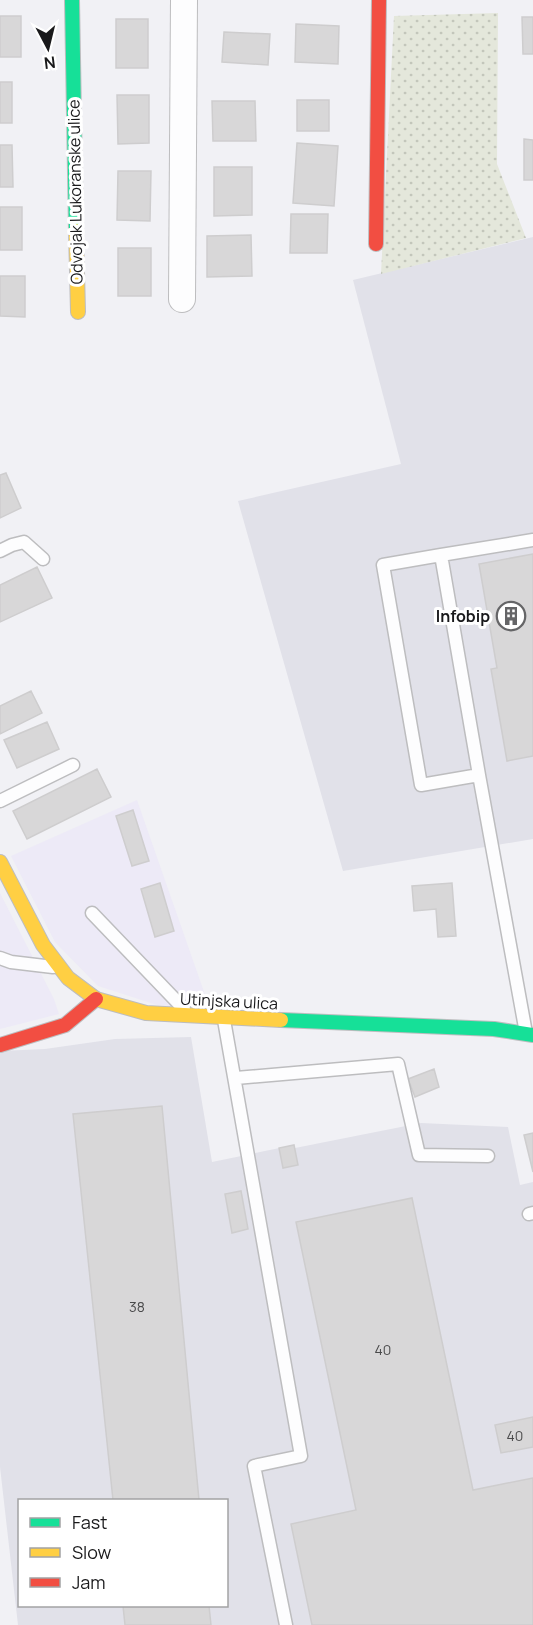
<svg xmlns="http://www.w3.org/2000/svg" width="533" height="1625" viewBox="0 0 533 1625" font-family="Manrope,sans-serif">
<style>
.built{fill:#e1e1e9;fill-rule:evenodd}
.industrial{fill:#edeaf7}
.grass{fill:url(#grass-dots)}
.building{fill:#d8d7d8;stroke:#cecdce;stroke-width:1.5}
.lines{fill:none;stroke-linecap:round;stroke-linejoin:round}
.lane-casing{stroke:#bdbdbf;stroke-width:15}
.street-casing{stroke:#bdbdbf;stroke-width:28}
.fast-casing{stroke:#bdbdbf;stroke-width:16}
.slow-casing{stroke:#bdbdbf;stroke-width:16}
.jam-casing{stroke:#bdbdbf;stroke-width:16}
.lane{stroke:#fdfdfe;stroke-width:12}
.street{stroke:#fdfdfe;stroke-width:26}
.fast{stroke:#16e098;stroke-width:14}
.slow{stroke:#ffcf43;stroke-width:14}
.jam{stroke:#f24e42;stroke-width:14}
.labels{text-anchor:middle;stroke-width:6;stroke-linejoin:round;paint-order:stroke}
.number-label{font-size:14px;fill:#4a4a4b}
.street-label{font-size:16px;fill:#19191b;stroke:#fff}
.poi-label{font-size:16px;font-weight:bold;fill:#19191b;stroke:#fff;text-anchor:end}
</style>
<defs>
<pattern id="grass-dots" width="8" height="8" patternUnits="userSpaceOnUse" patternTransform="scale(1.5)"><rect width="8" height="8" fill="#e4e7db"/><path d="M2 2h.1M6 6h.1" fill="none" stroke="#c3c6bb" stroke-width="1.8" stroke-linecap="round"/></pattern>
</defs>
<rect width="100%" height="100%" fill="#f1f1f5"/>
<path class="built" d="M 533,237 L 533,839 L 343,871 L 238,501 L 401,464 L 353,280 Z
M 191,1037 L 212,1162 L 294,1145 L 295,1148 L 421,1123 L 508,1127 L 520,1185 L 533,1182 L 533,1625 L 18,1625 L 0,1467 L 0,1051 L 45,1049 L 115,1039 ZM 20,1500 L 226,1500 L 226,1606 L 20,1606 Z"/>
<path class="industrial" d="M 137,800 L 210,1009 L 157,1005 L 98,986 L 55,942 L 11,856 Z
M 0,893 L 54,999 L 59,1014 L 0,1029 Z"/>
<path class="grass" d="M 498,13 L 497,164 L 526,238 L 381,274 L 394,16 Z"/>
<path class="building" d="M 0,16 L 21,16 L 21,57 L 0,57 Z
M 522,17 L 533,17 L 533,54 L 523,54 Z
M 116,19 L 148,19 L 148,68 L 116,68 Z
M 296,24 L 339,26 L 338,64 L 295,62 Z
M 224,32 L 270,34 L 268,65 L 222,62 Z
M 0,82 L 12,82 L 12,123 L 0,123 Z
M 117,95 L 149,95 L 149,143 L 118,144 Z
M 297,100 L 329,100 L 329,131 L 297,131 Z
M 212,101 L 255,101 L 256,141 L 213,141 Z
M 524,139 L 533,140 L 533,180 L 524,180 Z
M 297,143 L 338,146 L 334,206 L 293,203 Z
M 0,145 L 12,145 L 13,187 L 0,187 Z
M 214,167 L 252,167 L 252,215 L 214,216 Z
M 118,171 L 151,171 L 150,221 L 117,220 Z
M 0,207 L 22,207 L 22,250 L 0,250 Z
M 291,214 L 328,214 L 327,253 L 290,253 Z
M 251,235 L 252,276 L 207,277 L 207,236 Z
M 118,248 L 151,248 L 151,296 L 118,296 Z
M 0,276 L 25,276 L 25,317 L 0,316 Z
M 6,473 L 21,508 L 0,518 L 0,475 Z
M 533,554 L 533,756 L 507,761 L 491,669 L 497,668 L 479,564 Z
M 37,567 L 52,598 L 0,622 L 0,585 Z
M 31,691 L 42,713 L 0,734 L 0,706 Z
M 47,722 L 59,749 L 17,768 L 4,740 Z
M 97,769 L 111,797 L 27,839 L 13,811 Z
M 133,810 L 149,861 L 132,866 L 116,816 Z
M 160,883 L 174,931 L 155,937 L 141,889 Z
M 452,883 L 456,936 L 438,937 L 436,909 L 414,911 L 412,886 Z
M 434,1069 L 439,1087 L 415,1097 L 408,1079 Z
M 162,1106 L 199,1500 L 113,1500 L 73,1114 Z
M 533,1133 L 533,1172 L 524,1135 Z
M 294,1145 L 298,1165 L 283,1168 L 279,1148 Z
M 241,1191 L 248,1229 L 232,1233 L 225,1194 Z
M 412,1198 L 473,1490 L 533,1478 L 533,1625 L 312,1625 L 291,1524 L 356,1510 L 296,1222 Z
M 533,1417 L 533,1447 L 501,1453 L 495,1425 Z
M 123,1606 L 209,1606 L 211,1625 L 125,1625 Z"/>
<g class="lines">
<g class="lane-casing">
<path id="lane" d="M 0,551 L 12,545 L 24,542 L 43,559
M 441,555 L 533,540
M 479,775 L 441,555 L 383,565 L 421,785 L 479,775 L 526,1033
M 0,801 L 73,765
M 92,913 L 184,1009
M 0,958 L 11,962 L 53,967
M 224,1020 L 301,1456 L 254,1466 L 286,1625
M 236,1078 L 398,1064 L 419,1155 L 488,1156
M 529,1214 L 533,1213"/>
</g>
<g class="street-casing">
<path id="street" d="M 182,299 L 184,0"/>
</g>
<g class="fast-casing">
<path id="fast" d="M 72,0 L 76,231
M 281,1020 L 494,1029 L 533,1035"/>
</g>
<g class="slow-casing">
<path id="slow" d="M 76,231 L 78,312
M 0,862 L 43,945 L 68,978 L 96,999 L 146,1013 L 281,1020"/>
</g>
<g class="jam-casing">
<path id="jam" d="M 376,244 L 379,0
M 0,1045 L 65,1025 L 96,999"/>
</g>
<use href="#lane" class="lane"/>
<use href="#street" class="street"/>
<use href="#fast" class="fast"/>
<use href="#slow" class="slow"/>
<use href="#jam" class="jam"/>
</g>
<defs>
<g id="building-ring" transform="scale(1.5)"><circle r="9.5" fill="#fff" stroke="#656567" stroke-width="1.5"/><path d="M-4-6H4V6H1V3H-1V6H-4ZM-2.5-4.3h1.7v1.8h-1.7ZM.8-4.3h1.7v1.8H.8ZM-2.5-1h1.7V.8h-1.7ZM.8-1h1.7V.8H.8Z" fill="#656567"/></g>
</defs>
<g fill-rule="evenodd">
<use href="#building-ring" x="511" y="616"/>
</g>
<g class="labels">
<g class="number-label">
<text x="137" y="1312">38</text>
<text x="383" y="1355">40</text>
<text x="515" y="1441">40</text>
</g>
<g class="street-label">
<text transform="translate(75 192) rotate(-91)" y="6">Odvojak Lukoranske ulice</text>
<text transform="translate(229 1001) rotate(3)" y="6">Utinjska ulica</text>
</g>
<g class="poi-label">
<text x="490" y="622">Infobip</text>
</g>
</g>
<rect x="18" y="1499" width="210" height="108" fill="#ffffff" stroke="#a3a3a4" stroke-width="1.5"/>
<rect x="30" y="1518" width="30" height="9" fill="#16e098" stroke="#a3a3a4" stroke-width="1.5"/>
<text x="72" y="1529" font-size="18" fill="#19191b">Fast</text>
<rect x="30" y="1548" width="30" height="9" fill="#ffcf43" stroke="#a3a3a4" stroke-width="1.5"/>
<text x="72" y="1559" font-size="18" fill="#19191b">Slow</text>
<rect x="30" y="1578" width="30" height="9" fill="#f24e42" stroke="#a3a3a4" stroke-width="1.5"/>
<text x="72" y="1589" font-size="18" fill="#19191b">Jam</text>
<g transform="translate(48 48) rotate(173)" stroke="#ffffff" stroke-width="4.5" paint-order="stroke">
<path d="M0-4.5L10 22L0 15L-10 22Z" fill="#19191b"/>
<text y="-9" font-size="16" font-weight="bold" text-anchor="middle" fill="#19191b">N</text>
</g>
</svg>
